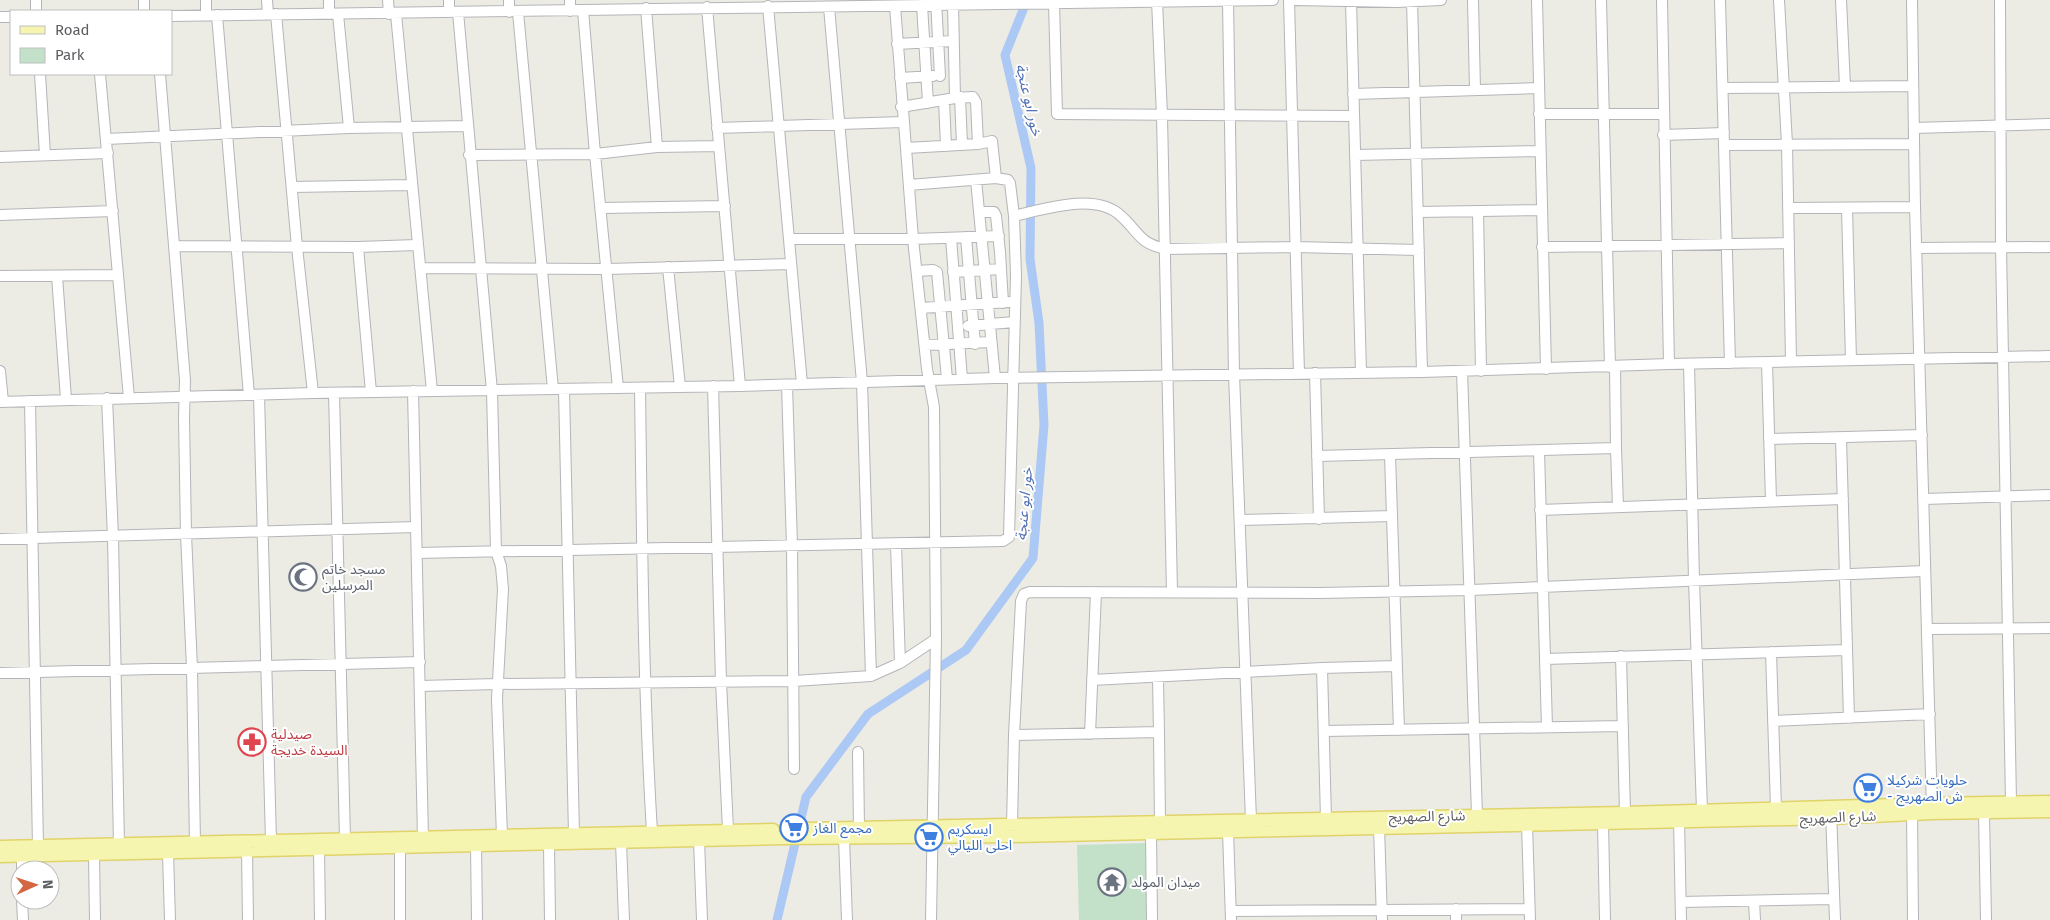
<svg xmlns="http://www.w3.org/2000/svg" width="2050" height="920" viewBox="0 0 2050 920" font-family="'Fira Sans','Noto Sans Arabic',sans-serif">
<style>
.green{fill:#c3e1c8}
.lines{fill:none;stroke-linecap:round;stroke-linejoin:round}
.canal{stroke:#acc9f5;stroke-width:9}
.minor-casing{stroke:#b4b5b9;stroke-width:12}
.major-casing{stroke:#e0d369;stroke-width:15}
.minor{stroke:#fff;stroke-width:10}
.major{stroke:#f5f5b0;stroke-width:12}
.labels{text-anchor:middle;stroke-width:4;stroke-linejoin:round;paint-order:stroke}
.worship-label{font-size:14px;fill:#5b616d;stroke:#fff;text-anchor:start}
.health-label{font-size:14px;fill:#be3a42;stroke:#fff;text-anchor:start}
.shop-label{font-size:14px;fill:#366cbe;stroke:#fff;text-anchor:start}
.street-label{font-size:14px;fill:#5c5e62;stroke:#fff}
.water-label{font-size:15px;font-style:italic;fill:#5171b5;stroke:#fff}
</style>
<rect width="100%" height="100%" fill="#ecece4"/>
<path class="green" d="M 1146,843 L 1147,920 L 1079,920 L 1077,845 Z"/>
<g class="lines">
<path class="canal" d="M 777,920 L 806,797 L 868,714 L 966,650 L 1033,558 L 1044,425 L 1039,323 L 1030,259 L 1031,168 L 1005,55 L 1027,0"/>
<g class="minor-casing">
<path id="minor" d="M 36,0 L 36,11
M 144,0 L 144,11
M 206,0 L 206,15
M 267,0 L 268,14
M 329,0 L 329,14
M 388,0 L 389,14
M 449,0 L 449,12
M 936,0 L 940,76
M 1157,0 L 1162,116 L 1172,592
M 1289,0 L 1299,374
M 1295,0 L 1397,2 L 1441,0
M 1473,0 L 1475,90
M 1537,0 L 1546,369
M 1601,0 L 1610,367
M 1662,0 L 1669,364
M 1720,0 L 1730,363
M 1779,0 L 1787,144 L 1791,361
M 1841,0 L 1845,86
M 1912,0 L 1915,207 L 1932,811
M 2000,0 L 2001,246 L 2011,802
M 1228,1 L 1234,374 L 1251,820
M 1351,1 L 1361,373
M 1412,1 L 1422,372
M 1054,3 L 1057,114 L 1354,116
M 953,4 L 955,98
M 922,5 L 928,103
M 768,6 L 802,384
M 895,6 L 913,239 L 927,369 L 934,407 L 936,639 L 931,920
M 707,7 L 740,386
M 829,7 L 862,382 L 871,676
M 646,8 L 657,147
M 583,10 L 595,154 L 618,388
M 570,11 L 570,0
M 458,12 L 492,391 L 496,551 L 501,566 L 503,589 L 497,699 L 502,836
M 509,12 L 509,0
M 518,12 L 553,389
M 276,14 L 297,247 L 313,393
M 338,14 L 349,128
M 396,14 L 432,391
M 217,15 L 249,395
M 171,16 L 1273,0
M 0,17 L 11,17
M 897,44 L 953,41
M 40,74 L 45,155
M 100,74 L 129,398
M 160,74 L 185,380 L 184,418 L 186,534 L 192,668 L 195,843
M 900,78 L 933,76
M 1723,88 L 1913,86
M 1353,94 L 1538,88
M 960,97 L 962,145
M 944,100 L 946,146
M 901,107 L 955,98 L 973,97 L 976,102 L 978,144
M 1539,114 L 1663,114
M 717,128 L 903,122
M 1914,128 L 2050,124
M 1663,135 L 1724,133
M 106,139 L 349,128 L 467,126
M 1725,145 L 1914,144
M 906,148 L 978,144 L 992,141 L 996,178
M 469,155 L 595,154 L 657,147 L 719,146
M 1355,155 L 1540,151
M 0,157 L 108,153
M 976,180 L 995,378
M 292,187 L 412,185
M 601,208 L 725,206
M 1788,208 L 1915,207
M 1847,208 L 1851,360
M 1478,211 L 1481,371
M 980,212 L 994,212 L 996,216 L 1000,252 L 1003,303
M 1418,212 L 1541,210
M 0,215 L 113,211
M 1014,216 C 1045,209 1096,192 1121,216 C 1140,233 1138,243 1166,249 L 1295,247 L 1419,250
M 966,237 L 975,344
M 951,238 L 962,379
M 789,239 L 913,239 L 999,236
M 174,246 L 358,247 L 417,245
M 358,247 L 371,392
M 1542,247 L 1789,243
M 1916,248 L 2050,247
M 668,267 L 680,387
M 420,268 L 607,269 L 791,264
M 917,271 L 933,270 L 937,272 L 947,379
M 953,272 L 1000,269
M 0,276 L 118,275
M 57,276 L 66,399
M 921,308 L 1009,302
M 968,326 L 1014,322
M 925,345 L 991,342
M 1767,362 L 1771,501
M 1689,364 L 1694,580 L 1702,810
M 0,371 L 3,402
M 1462,371 L 1477,815
M 1315,373 L 1319,519
M 787,385 L 792,546 L 794,769
M 713,386 L 721,681 L 728,830
M 640,388 C 642,536 643,685 652,832
M 564,389 L 574,834
M 413,391 L 423,838
M 334,393 L 345,839
M 259,395 L 271,841
M 107,398 L 113,537 L 119,845
M 30,401 L 38,847
M 0,402 L 313,393 L 740,386 L 995,378 L 1422,372 L 1669,364 L 2050,356
M 1841,438 L 1849,718
M 1769,439 L 1922,435
M 1616,448 L 1618,507
M 1539,451 L 1547,727
M 1390,455 L 1399,730
M 1317,456 L 1616,448 L 1615,366
M 1924,499 L 2050,495
M 1540,510 L 1843,499
M 1240,520 L 1392,516
M 0,539 L 415,527
M 896,544 L 900,663
M 417,553 L 1003,541 L 1009,537 L 1016,276 L 1014,216 L 1010,183 L 1008,180 L 996,178 L 909,185
M 1928,629 L 2050,628
M 1771,652 L 1776,809
M 1621,656 L 1625,813
M 1545,659 L 1847,650
M 1322,668 L 1326,819
M 0,673 L 420,662
M 1092,680 L 1322,668 L 1396,666
M 420,686 L 497,684 L 794,681 L 871,676 L 900,663 L 936,639
M 1773,721 L 1930,714
M 1324,731 L 1623,726
M 1159,732 L 1160,823
M 1090,734 L 1096,592
M 1014,735 L 1159,732 L 1158,678
M 858,752 L 859,828
M 1912,809 L 1913,920
M 1831,811 L 1835,920
M 1984,813 L 1986,920
M 1679,820 L 1681,920
M 1603,823 L 1605,920
M 1527,824 L 1530,920
M 1012,825 L 1014,735 L 1021,601 L 1024,594 L 1030,592 L 1320,593 L 1471,590 L 1924,571
M 1379,827 L 1382,920
M 1228,831 L 1231,920
M 1151,833 L 1152,920
M 844,838 L 847,920
M 699,840 L 702,920
M 621,842 L 624,920
M 549,845 L 550,920
M 476,846 L 477,920
M 400,847 L 400,920
M 319,850 L 320,920
M 247,851 L 248,920
M 168,853 L 170,920
M 94,855 L 95,920
M 22,856 L 22,870
M 22,900 L 23,920
M 1754,901 L 1755,920
M 1681,902 L 1834,899
M 1456,909 L 1456,920
M 1231,911 L 1529,909"/>
</g>
<g class="major-casing">
<path id="major" d="M 805,829 L 1625,813 L 1932,804 L 2050,802
M 0,847 L 773,830
M 0,856 L 785,838 L 1012,836 L 1831,818 L 1932,813 L 2050,811"/>
</g>
<use href="#minor" class="minor"/>
<use href="#major" class="major"/>
</g>
<defs>
<g id="mosque-ring" transform="scale(1.4375)"><circle r="9.5" fill="#fff" stroke="#6b7280" stroke-width="1.5"/><path d="M3.5-4.9A6 6 0 1 0 3.5 4.9A5 5 0 1 1 3.5-4.9Z" fill="#6b7280"/></g>
<g id="pharmacy-ring" transform="scale(1.4375)"><circle r="9.5" fill="#fff" stroke="#e0444e" stroke-width="1.5"/><path d="M-2-6h4v4h4v4h-4v4h-4v-4h-4v-4h4Z" fill="#e0444e"/></g>
<g id="supermarket-ring" transform="scale(1.4375)"><circle r="9.5" fill="#fff" stroke="#3f7fe0" stroke-width="1.5"/><path d="M-6-5.5h2.5l.6 2H6L4.5 2H-2.5L-4.4-4H-6ZM-1.5 3.2a1.3 1.3 0 1 0 .1 0ZM3 3.2a1.3 1.3 0 1 0 .1 0Z" fill="#3f7fe0"/></g>
<g id="temple-ring" transform="scale(1.4375)"><circle r="9.5" fill="#fff" stroke="#6b7280" stroke-width="1.5"/><path d="M0-6L5-2H3V0L6.5 2.5H4V6H1.5V3h-3V6H-4V2.5H-6.5L-3 0V-2H-5Z" fill="#6b7280"/></g>
</defs>
<g fill-rule="evenodd">
<use href="#mosque-ring" x="303" y="577"/>
<use href="#pharmacy-ring" x="252" y="742"/>
<use href="#supermarket-ring" x="1868" y="788"/>
<use href="#supermarket-ring" x="794" y="828"/>
<use href="#supermarket-ring" x="929" y="837"/>
<use href="#temple-ring" x="1112" y="882"/>
</g>
<g class="labels">
<g class="worship-label">
<text x="322" y="574">مسجد خاتم<tspan x="322" dy="16">المرسلين</tspan></text>
<text x="1131" y="887">ميدان المولد</text>
</g>
<g class="health-label">
<text x="271" y="739">صيدلية<tspan x="271" dy="16">السيدة خديجة</tspan></text>
</g>
<g class="shop-label">
<text x="1887" y="785">حلويات شركيلا<tspan x="1887" dy="16">- ش الصهريج</tspan></text>
<text x="813" y="833">مجمع الغاز</text>
<text x="948" y="834">ايسكريم<tspan x="948" dy="16">احلى الليالي</tspan></text>
</g>
<g class="street-label">
<text transform="translate(1427 816) rotate(-1)" y="5">شارع الصهريج</text>
<text transform="translate(1838 817) rotate(-2)" y="5">شارع الصهريج</text>
</g>
<g class="water-label">
<text transform="translate(1029 100) rotate(77)" y="5">خور ابو عنجة</text>
<text transform="translate(1024 504) rotate(-85)" y="5">خور ابو عنجة</text>
</g>
</g>
<rect x="10" y="10" width="162" height="65" fill="#ffffff" stroke="#bebfc0"/>
<rect x="20" y="26" width="25" height="8" fill="#f5f5b0" stroke="#bebfc0"/>
<text x="55" y="35" font-size="15" fill="#5c5e62">Road</text>
<rect x="20" y="48" width="25" height="15" fill="#c3e1c8" stroke="#bebfc0"/>
<text x="55" y="60" font-size="15" fill="#5c5e62">Park</text>
<g transform="translate(35 885) rotate(87)"><circle r="24" fill="#ffffff" stroke="#bebfc0"/>
<path d="M0-4L9 19L0 12L-9 19Z" fill="#d46642"/>
<text y="-8" font-size="14" font-weight="bold" text-anchor="middle" fill="#5c5e62">N</text>
</g>
</svg>
